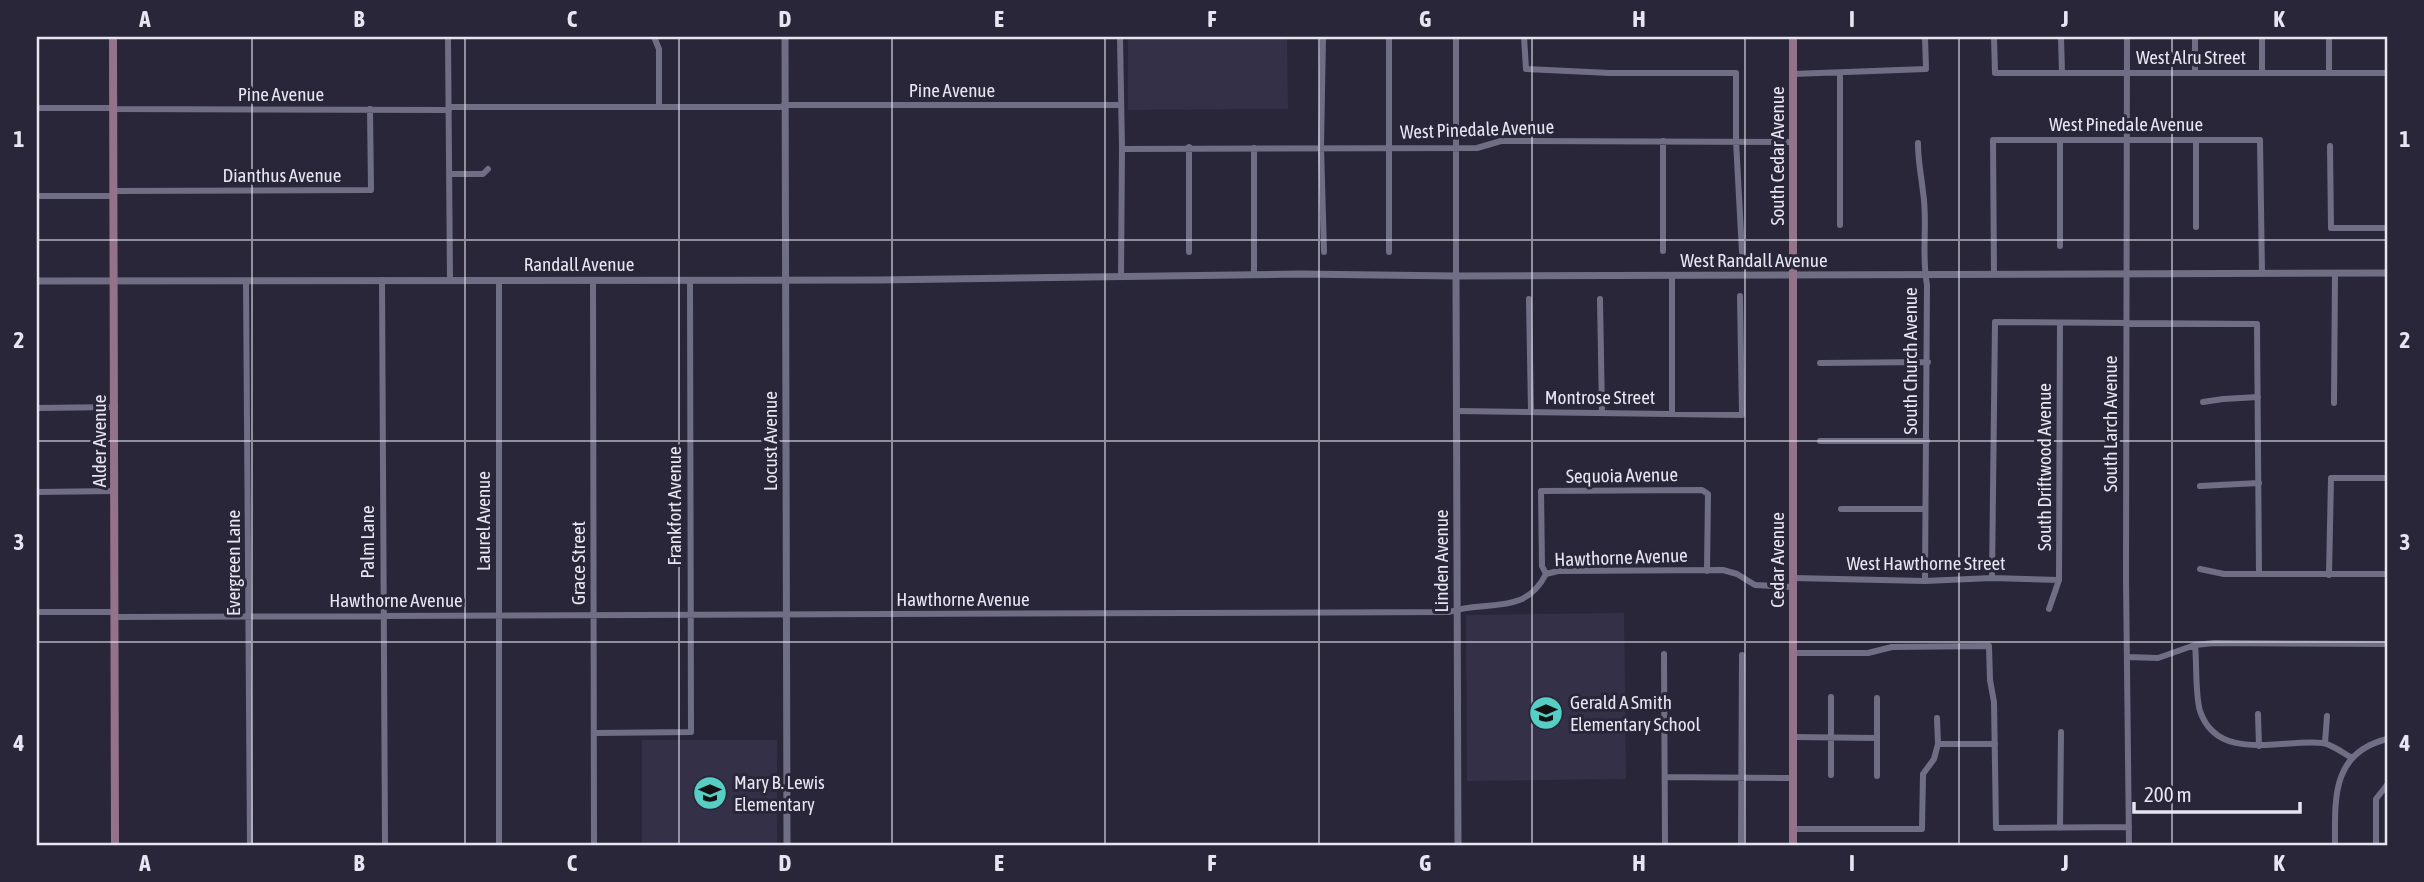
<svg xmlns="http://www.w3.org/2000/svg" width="2424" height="882" viewBox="0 0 2424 882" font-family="'Asap Condensed',sans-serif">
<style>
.built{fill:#343048}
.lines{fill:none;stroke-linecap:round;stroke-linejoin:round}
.minor{stroke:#706e84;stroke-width:6}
.tertiary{stroke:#706e84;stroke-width:7}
.secondary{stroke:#94728a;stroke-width:8}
.grid{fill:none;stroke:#e6e5f2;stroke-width:2;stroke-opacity:0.55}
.labels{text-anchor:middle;stroke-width:6;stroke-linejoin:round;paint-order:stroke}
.street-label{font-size:19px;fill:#e6e5f2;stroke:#292639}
.poi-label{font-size:19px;fill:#e6e5f2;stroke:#292639;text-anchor:start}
.neatline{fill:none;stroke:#e6e5f2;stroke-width:2.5}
.grid-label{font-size:23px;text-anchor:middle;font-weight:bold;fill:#e6e5f2}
</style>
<rect width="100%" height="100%" fill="#292639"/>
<path class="built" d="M 1128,37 L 1287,37 L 1288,109 L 1128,110 Z
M 1624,613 L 1626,779 L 1467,781 L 1466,615 Z
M 642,740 L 777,740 L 777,845 L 642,845 Z"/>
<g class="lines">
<path class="minor" d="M 448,37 L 450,280
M 654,37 L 659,49 L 659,107
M 1120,37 L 1122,149 L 1121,277
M 1323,37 L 1321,147 L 1324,252
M 1524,37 L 1526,69 L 1610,73 L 1736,73 L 1736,141 L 1742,252
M 1994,37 L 1995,73 L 2387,73
M 2061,37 L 2062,73
M 2127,37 L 2126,579 L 2129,845
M 2195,37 L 2195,73
M 2262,37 L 2262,73
M 2329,73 L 2329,37
M 1793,74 L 1926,69 L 1925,37
M 784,105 L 1120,105
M 449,107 L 784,107
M 37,108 L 114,108
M 114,109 L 449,110
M 2060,140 L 2060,246
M 1663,141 L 1663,251
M 1918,143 C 1918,162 1921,173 1923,192 C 1928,222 1921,254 1927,285 L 1925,581
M 2330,146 L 2331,228 L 2387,228
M 1189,147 L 1189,252
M 1122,149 L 1477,148 L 1501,141 L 1792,142
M 449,174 L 483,174 L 488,169
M 114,191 L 371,190 L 370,109
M 37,196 L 114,196
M 1840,225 L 1840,73
M 2196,227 L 2196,140
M 1389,252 L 1389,37
M 1994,274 L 1993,140 L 2260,140 L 2262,273
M 1254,275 L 1254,148
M 1456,276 L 1456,37
M 1672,276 L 1672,413
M 382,280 L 385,845
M 499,280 L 499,845
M 593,280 L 594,845
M 246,281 L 250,845
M 1529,299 L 1531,412
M 1600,299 L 1602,412
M 1820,363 L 1928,362
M 2203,402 L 2223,399 L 2258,397
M 2334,403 L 2335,273
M 37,408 L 115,407
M 1458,411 L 1742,415 L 1740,296
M 1820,441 L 1927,441
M 2200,486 L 2259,483
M 37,492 L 115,491
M 1841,509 L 1925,509
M 2200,569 L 2224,574 L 2387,574
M 1546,574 L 1542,566 L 1541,491 L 1702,490 L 1708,494 L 1707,571
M 2329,575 L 2331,478 L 2387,478
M 1793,578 L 1925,581 L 1992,578 L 2059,580
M 1992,578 L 1995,322 L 2257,324 L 2259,574
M 2049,609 L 2059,580 L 2060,323
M 37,612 L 115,612
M 115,617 L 1449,612 C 1487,599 1524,617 1546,574 L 1558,571 L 1723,570 L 1737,574 L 1755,585 L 1793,587
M 2195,645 C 2197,664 2195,694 2200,711 C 2218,764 2284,738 2323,743 C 2333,745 2343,753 2352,758
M 1792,653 L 1868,653 L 1892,647 L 1989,646 L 1990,680 L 1994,702 L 1996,828 L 2129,827
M 1664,654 L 1665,845
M 2128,657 L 2158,658 L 2195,645 L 2214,643 L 2387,644
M 1831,697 L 1831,775
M 2258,714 L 2259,746
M 595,733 L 691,732 L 690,280
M 1793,737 L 1877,738 L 1877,698
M 2325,743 L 2327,716
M 1938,744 L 1995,744
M 1877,776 L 1877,738
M 1665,777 L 1793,778
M 2060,828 L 2061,732
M 1793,829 L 1922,829 L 1923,774 L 1934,759 L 1938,744 L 1937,718
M 1741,845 L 1742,655
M 2335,845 C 2335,799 2331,753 2387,739
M 2376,845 L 2376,799 L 2387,785"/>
<path class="tertiary" d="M 785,37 L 787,845
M 1456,276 L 1458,845
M 37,281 L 878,280 L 1299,274 L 1456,276 L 2387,273"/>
<path class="secondary" d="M 113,37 L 115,845
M 1793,37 L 1793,845"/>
</g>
<path class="grid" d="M 252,37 L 252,845M 465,37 L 465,845M 679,37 L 679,845M 892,37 L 892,845M 1105,37 L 1105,845M 1319,37 L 1319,845M 1532,37 L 1532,845M 1745,37 L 1745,845M 1959,37 L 1959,845M 2172,37 L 2172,845M 37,240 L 2387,240M 37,441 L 2387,441M 37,642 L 2387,642"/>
<defs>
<g id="school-disc" transform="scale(1.75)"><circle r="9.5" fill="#56cec4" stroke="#292639"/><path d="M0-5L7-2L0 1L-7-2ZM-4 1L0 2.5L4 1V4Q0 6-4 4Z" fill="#111"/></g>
</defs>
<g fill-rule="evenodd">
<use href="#school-disc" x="1546" y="713"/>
<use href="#school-disc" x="710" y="793"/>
</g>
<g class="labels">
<g class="street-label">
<text x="2191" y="64">West Alru Street</text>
<text x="952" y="97">Pine Avenue</text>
<text x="281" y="101">Pine Avenue</text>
<text x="2126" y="131">West Pinedale Avenue</text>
<text transform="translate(1477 129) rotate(-2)" y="7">West Pinedale Avenue</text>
<text transform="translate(1777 156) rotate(-90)" y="7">South Cedar Avenue</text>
<text x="282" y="182">Dianthus Avenue</text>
<text x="1754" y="267">West Randall Avenue</text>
<text x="579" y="271">Randall Avenue</text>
<text transform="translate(1910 361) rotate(-90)" y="7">South Church Avenue</text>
<text x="1600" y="404">Montrose Street</text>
<text transform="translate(2110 424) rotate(-90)" y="7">South Larch Avenue</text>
<text transform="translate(99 441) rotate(-90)" y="7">Alder Avenue</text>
<text transform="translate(770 441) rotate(-90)" y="7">Locust Avenue</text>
<text transform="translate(2044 467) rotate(-90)" y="7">South Driftwood Avenue</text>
<text transform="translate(1622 475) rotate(-1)" y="7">Sequoia Avenue</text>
<text transform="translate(674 506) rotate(-90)" y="7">Frankfort Avenue</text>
<text transform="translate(483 521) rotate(-90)" y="7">Laurel Avenue</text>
<text transform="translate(367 542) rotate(-90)" y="7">Palm Lane</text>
<text transform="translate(1621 557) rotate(-2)" y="7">Hawthorne Avenue</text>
<text transform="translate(1777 560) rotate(-90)" y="7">Cedar Avenue</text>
<text transform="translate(1441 561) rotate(-90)" y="7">Linden Avenue</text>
<text transform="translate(233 563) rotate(-90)" y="7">Evergreen Lane</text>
<text transform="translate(578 563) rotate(-90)" y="7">Grace Street</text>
<text x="1926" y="570">West Hawthorne Street</text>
<text x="963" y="606">Hawthorne Avenue</text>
<text x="396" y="607">Hawthorne Avenue</text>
</g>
<g class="poi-label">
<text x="1570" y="709">Gerald A Smith<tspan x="1570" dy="22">Elementary School</tspan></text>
<text x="734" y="789">Mary B. Lewis<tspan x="734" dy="22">Elementary</tspan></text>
</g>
</g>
<rect width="2424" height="882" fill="none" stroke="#292639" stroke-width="77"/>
<path d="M2134 802v10h166v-10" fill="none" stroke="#e6e5f2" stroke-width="3.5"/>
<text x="2144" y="802" font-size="21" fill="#e6e5f2" stroke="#292639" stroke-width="5" paint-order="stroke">200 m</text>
<rect x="38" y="38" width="2348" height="806" class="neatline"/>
<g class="grid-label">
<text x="145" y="27">A</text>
<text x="359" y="27">B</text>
<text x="572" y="27">C</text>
<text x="785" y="27">D</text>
<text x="999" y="27">E</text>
<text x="1212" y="27">F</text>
<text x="1425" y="27">G</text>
<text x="1639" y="27">H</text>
<text x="1852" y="27">I</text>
<text x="2065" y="27">J</text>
<text x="2279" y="27">K</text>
<text x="19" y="147">1</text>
<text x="2405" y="147">1</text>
<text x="19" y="348">2</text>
<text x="2405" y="348">2</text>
<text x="19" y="550">3</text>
<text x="2405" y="550">3</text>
<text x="19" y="751">4</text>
<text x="2405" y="751">4</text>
<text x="145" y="871">A</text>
<text x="359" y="871">B</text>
<text x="572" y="871">C</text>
<text x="785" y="871">D</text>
<text x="999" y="871">E</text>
<text x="1212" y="871">F</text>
<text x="1425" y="871">G</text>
<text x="1639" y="871">H</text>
<text x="1852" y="871">I</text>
<text x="2065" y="871">J</text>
<text x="2279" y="871">K</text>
</g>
</svg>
